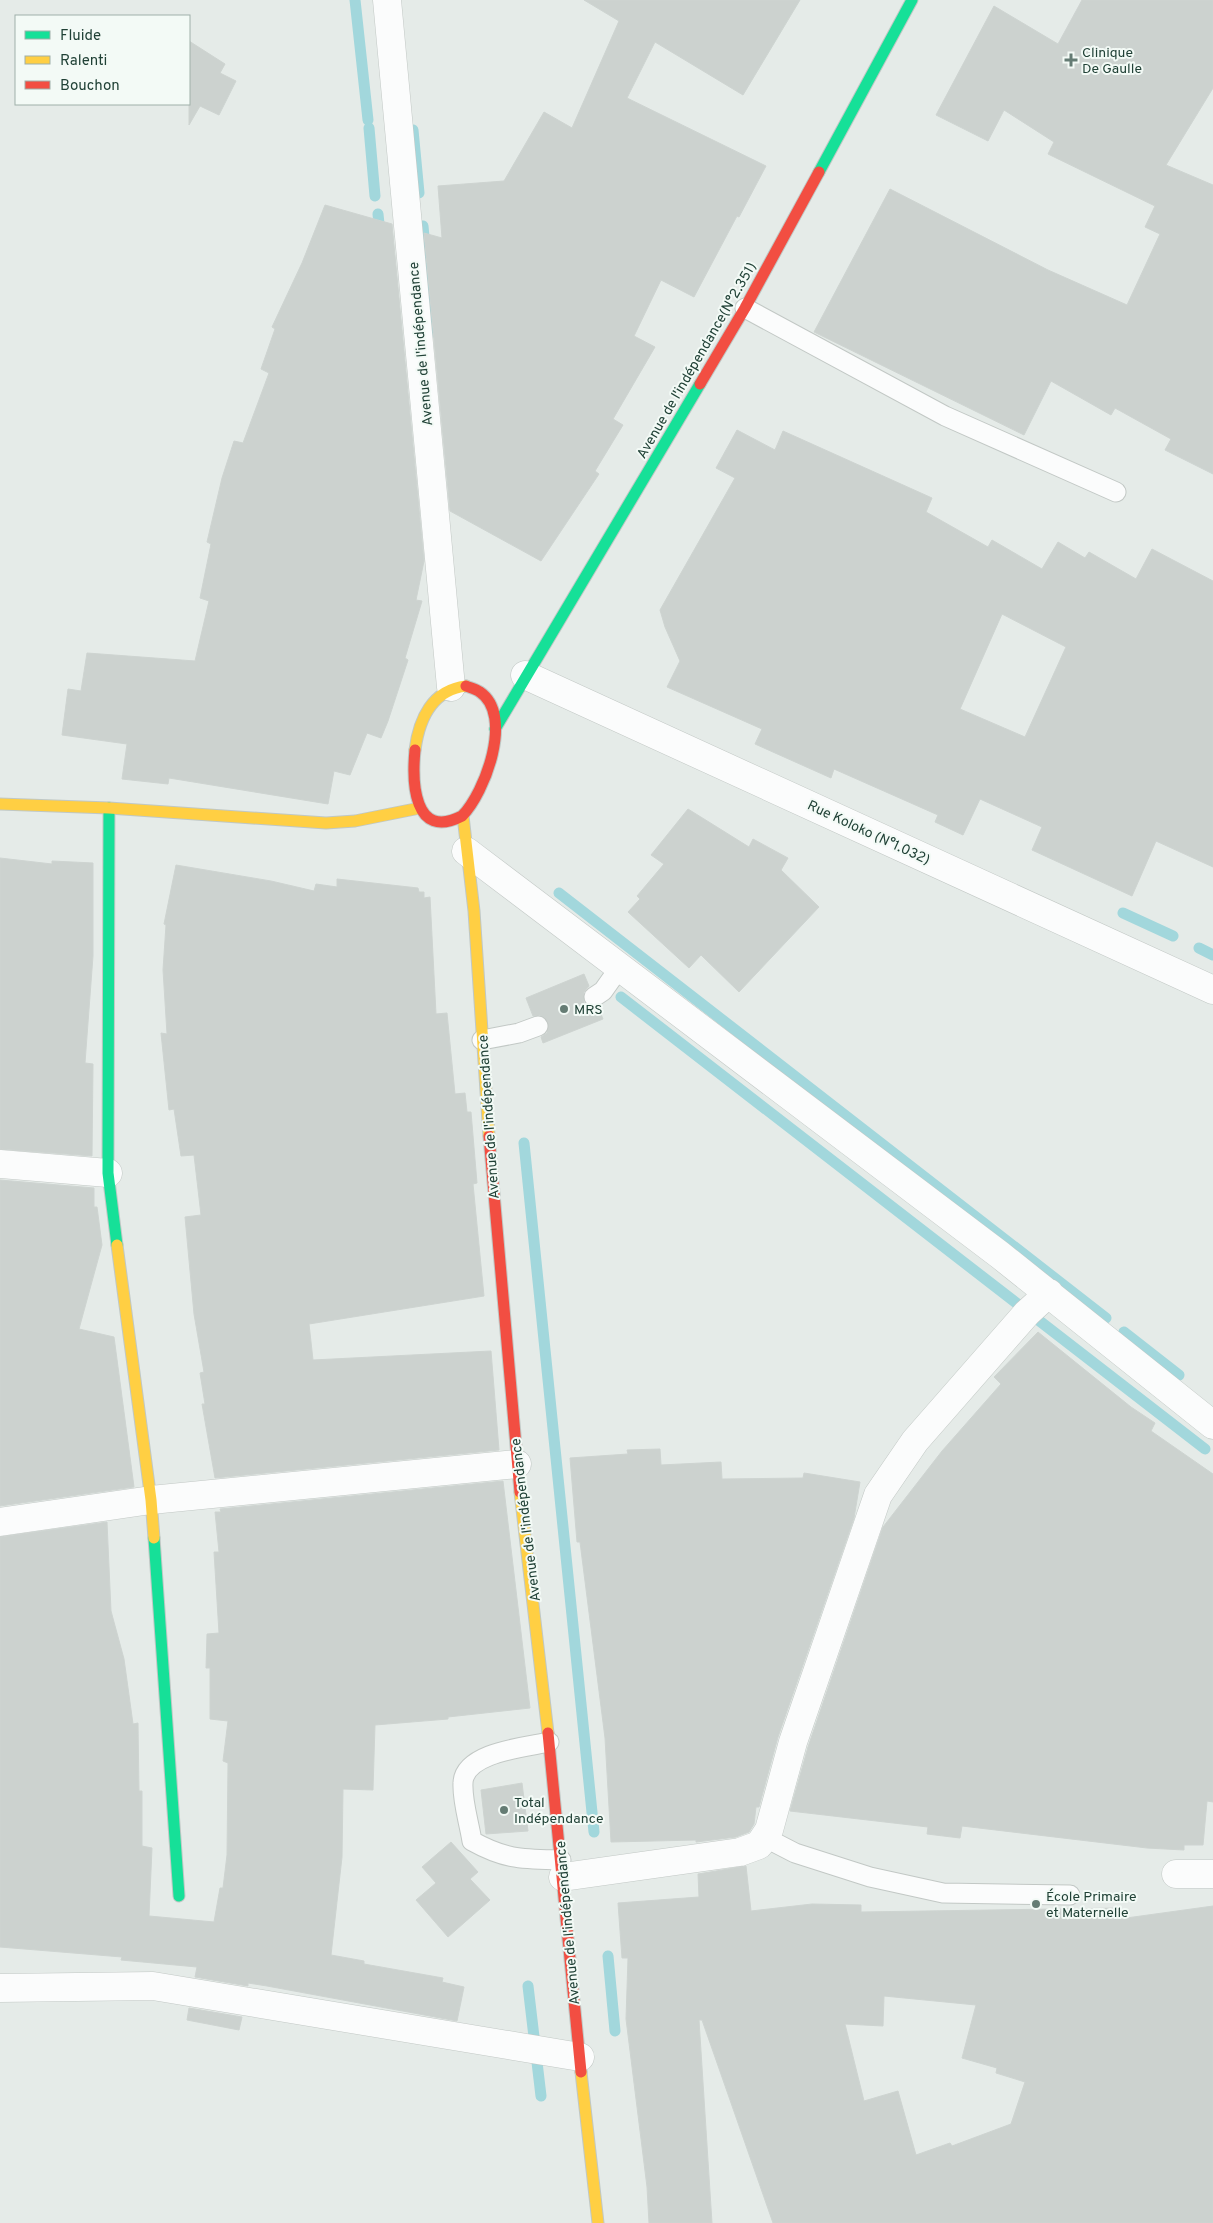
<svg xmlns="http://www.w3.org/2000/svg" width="1213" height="2223" viewBox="0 0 1213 2223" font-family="Overpass,sans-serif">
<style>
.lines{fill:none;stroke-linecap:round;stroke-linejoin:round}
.stream{stroke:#a2d7dc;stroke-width:11}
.building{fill:#ccd2cf;stroke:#ced4d1;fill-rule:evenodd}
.lane-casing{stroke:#c2c8c5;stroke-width:21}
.street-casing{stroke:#c2c8c5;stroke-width:29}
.fast-casing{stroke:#c0c8c5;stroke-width:13}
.slow-casing{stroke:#c0c8c5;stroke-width:13}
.jam-casing{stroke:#c0c8c5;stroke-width:13}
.lane{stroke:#fbfcfc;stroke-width:19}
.street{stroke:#fbfcfc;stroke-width:28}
.fast{stroke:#16e098;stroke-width:11}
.slow{stroke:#ffcf43;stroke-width:11}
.jam{stroke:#f24e42;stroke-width:11}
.poi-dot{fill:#657c74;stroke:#f3faf6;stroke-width:2}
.labels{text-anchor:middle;stroke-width:4;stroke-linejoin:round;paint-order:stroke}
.poi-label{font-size:14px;fill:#204136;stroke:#f3faf6;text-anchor:start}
.street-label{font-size:14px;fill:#204136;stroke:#f3faf6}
</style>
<rect width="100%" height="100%" fill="#e5ebe8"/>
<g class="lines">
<path class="stream" d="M 355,0 L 368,120
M 369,128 L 375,196
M 413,130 L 419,193
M 378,214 L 380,234
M 423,226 L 433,332
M 559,893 L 1106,1318
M 1123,913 L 1173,936
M 1199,948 L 1213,955
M 621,997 L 1205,1449
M 524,1143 L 594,1832
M 1124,1332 L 1179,1375
M 608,1956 L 615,2031
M 528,1986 L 541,2096"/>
</g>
<path class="building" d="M 584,0 L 800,0 L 743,95 L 655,42 L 627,98 L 766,166 L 739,217 L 737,216 L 694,297 L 661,280 L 634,336 L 655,347 L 613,419 L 623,425 L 595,471 L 599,474 L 541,561 L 450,511 L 424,233 L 442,238 L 438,186 L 504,181 L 544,112 L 572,128 L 619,21 Z
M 1082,0 L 1213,0 L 1213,88 L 1166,165 L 1213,185 L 1213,474 L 1165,450 L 1171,439 L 1115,408 L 1111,415 L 1051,381 L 1024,435 L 814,332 L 890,189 L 1048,270 L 1127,305 L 1160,234 L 1145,227 L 1155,206 L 1048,154 L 1054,142 L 1004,110 L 988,141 L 936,115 L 994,6 L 1058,44 Z
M 189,41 L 225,64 L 220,73 L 236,81 L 219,115 L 200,106 L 189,125 Z
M 325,205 L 392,224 L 424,561 L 416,600 L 422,601 L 405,658 L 408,660 L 388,721 L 381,738 L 367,733 L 350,775 L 334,771 L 328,804 L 169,778 L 168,784 L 122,779 L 127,744 L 62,735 L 68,689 L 81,691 L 87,653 L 195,661 L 209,601 L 200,598 L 211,544 L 207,542 L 222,478 L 234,441 L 243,443 L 269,373 L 261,369 L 275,329 L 272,327 L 302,263 Z
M 737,430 L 775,450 L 783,431 L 932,498 L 926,512 L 988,547 L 992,540 L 1042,569 L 1058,542 L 1085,558 L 1089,552 L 1136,579 L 1152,549 L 1213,581 L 1213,867 L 1156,841 L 1132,896 L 1032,850 L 1042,827 L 980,799 L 963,835 L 935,822 L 938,815 L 834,769 L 831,778 L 755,744 L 762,729 L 667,687 L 680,661 L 665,627 L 660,610 L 735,478 L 716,468 ZM 1002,614 L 1066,647 L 1025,737 L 960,709 Z
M 688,809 L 749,847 L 753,839 L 788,858 L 781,870 L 819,907 L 739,992 L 701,955 L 689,968 L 628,912 L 640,899 L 637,896 L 664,864 L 651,855 Z
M 0,858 L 52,864 L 52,861 L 93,863 L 93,956 L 85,1063 L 93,1064 L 92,1156 L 0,1149 Z
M 176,865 L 271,881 L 314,891 L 316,884 L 337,887 L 337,879 L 418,888 L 419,892 L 424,892 L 424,898 L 430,897 L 436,1014 L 447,1013 L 455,1094 L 465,1093 L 467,1112 L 471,1112 L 477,1183 L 473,1184 L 484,1296 L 309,1324 L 313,1360 L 491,1351 L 499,1450 L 215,1478 L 202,1404 L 205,1404 L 200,1373 L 204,1372 L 194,1314 L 185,1217 L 201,1215 L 194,1155 L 181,1156 L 174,1109 L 169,1110 L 161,1033 L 167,1034 L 163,970 L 166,925 L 164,924 Z
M 584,974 L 589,986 L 584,992 L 584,1003 L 589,1007 L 598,1007 L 603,1019 L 543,1043 L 541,1037 L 547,1033 L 548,1022 L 540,1015 L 533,1016 L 526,998 Z
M 0,1180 L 94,1188 L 94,1207 L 97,1207 L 102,1245 L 79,1329 L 114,1337 L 134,1487 L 0,1506 Z
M 1038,1332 L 1131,1407 L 1155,1423 L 1151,1431 L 1213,1474 L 1213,1802 L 1207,1801 L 1203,1845 L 1184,1845 L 1184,1850 L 1147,1848 L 962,1826 L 960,1838 L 927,1834 L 928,1827 L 790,1811 L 808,1747 L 883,1527 L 942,1451 L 1001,1384 L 994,1377 Z
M 660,1449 L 661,1465 L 721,1462 L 722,1479 L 803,1478 L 804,1473 L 860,1482 L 854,1518 L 778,1737 L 759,1807 L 756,1807 L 754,1824 L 749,1832 L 736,1837 L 696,1842 L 696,1840 L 611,1842 L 605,1738 L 580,1542 L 577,1542 L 570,1458 L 628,1454 L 627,1450 Z
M 503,1481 L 530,1708 L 448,1717 L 448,1719 L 375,1725 L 373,1790 L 343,1789 L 342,1857 L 331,1955 L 364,1961 L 364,1964 L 443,1978 L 442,1982 L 464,1987 L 457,2021 L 267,1986 L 248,1983 L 248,1986 L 195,1977 L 197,1967 L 121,1960 L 122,1957 L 0,1947 L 0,1537 L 107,1522 L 111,1611 L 124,1659 L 133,1724 L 138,1723 L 139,1791 L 142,1791 L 142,1846 L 152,1848 L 149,1916 L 214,1922 L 220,1888 L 223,1888 L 227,1855 L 228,1763 L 223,1761 L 228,1721 L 210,1719 L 210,1668 L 206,1668 L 207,1634 L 219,1633 L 214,1552 L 219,1552 L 215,1512 L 221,1512 L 220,1509 Z
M 522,1783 L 528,1831 L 486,1834 L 481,1790 Z
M 451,1842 L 478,1872 L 470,1879 L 490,1900 L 448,1937 L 416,1900 L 436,1883 L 422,1867 Z
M 746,1866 L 751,1911 L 812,1904 L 861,1905 L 861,1912 L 1120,1908 L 1119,1919 L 1213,1906 L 1213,2223 L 773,2223 L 702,2020 L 699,2020 L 712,2223 L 649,2223 L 647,2187 L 626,2019 L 628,1958 L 622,1958 L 618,1903 L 699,1897 L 698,1874 ZM 884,1996 L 976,2005 L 962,2058 L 997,2068 L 996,2073 L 1025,2082 L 1011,2124 L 952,2146 L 950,2143 L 916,2155 L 898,2091 L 864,2101 L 845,2024 L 883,2026 Z
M 189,2008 L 242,2017 L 239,2030 L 187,2020 Z"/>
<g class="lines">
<g class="lane-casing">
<path id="lane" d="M 745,308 L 945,416 L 1116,492
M 594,997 L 603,991 L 620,967
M 482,1040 L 519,1033 L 538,1026
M 549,1742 C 527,1747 464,1752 463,1783 C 462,1801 469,1822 472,1841 C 506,1860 523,1859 561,1860
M 764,1837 L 795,1853 L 870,1877 L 943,1893 L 1070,1895"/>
</g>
<g class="street-casing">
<path id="street" d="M 387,0 L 451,687
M 525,675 L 1213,990
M 466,851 L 1000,1255 L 1213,1425
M 0,1164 L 108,1173
M 0,1522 L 151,1500 L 517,1464
M 1176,1874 L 1213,1874
M 563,1877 L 740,1852 L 759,1845 L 769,1830 L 793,1742 L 878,1495 L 915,1441 L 1027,1313 L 1049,1293
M 0,1988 L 153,1986 L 580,2057"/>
</g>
<g class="fast-casing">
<path id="fast" d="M 819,172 L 912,0
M 495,729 L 700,384
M 109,808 L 108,1173 L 117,1245
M 154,1538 L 179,1896"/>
</g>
<g class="slow-casing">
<path id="slow" d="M 415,750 C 419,719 432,690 466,686
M 0,804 L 109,808 L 326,823 L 355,821 L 420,808
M 463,816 L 474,911 L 489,1136
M 117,1245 L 151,1500 L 154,1538
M 520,1492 L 548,1733
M 581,2072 L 598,2223"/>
</g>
<g class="jam-casing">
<path id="jam" d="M 700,384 L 745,308 L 819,172
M 415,750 C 412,781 413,841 462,816 C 485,793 514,715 480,692 C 476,689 471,688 466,686
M 489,1136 L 520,1492
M 548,1733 L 581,2072"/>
</g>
<use href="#lane" class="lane"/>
<use href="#street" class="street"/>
<use href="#fast" class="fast"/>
<use href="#slow" class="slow"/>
<use href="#jam" class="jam"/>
</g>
<g class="poi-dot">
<path d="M1068.5 52.5h5v5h5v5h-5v5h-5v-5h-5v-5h5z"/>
<circle cx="564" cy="1009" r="5"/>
<circle cx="504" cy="1810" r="5"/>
<circle cx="1036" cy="1904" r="5"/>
</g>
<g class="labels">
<g class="poi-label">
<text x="1082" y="57">Clinique<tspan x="1082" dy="16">De Gaulle</tspan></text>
<text x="574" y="1014">MRS</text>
<text x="514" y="1807">Total<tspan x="514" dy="16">Indépendance</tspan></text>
<text x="1046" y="1901">École Primaire<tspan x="1046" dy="16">et Maternelle</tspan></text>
</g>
<g class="street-label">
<text transform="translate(420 344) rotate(-95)" y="5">Avenue de l'indépendance</text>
<text transform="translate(696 360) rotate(-60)" y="5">Avenue de l'indépendance(N°2.351)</text>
<text transform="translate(869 832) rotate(25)" y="5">Rue Koloko (N°1.032)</text>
<text transform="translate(488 1117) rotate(-94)" y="5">Avenue de l'indépendance</text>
<text transform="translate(525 1520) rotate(-97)" y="5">Avenue de l'indépendance</text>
<text transform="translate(567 1923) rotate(-95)" y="5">Avenue de l'indépendance</text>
</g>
</g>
<rect x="15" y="15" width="175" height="90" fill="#f3faf6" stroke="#9fb0a9"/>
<rect x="25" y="31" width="25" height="8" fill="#16e098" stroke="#9fb0a9"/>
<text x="60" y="40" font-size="15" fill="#204136">Fluide</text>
<rect x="25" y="56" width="25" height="8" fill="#ffcf43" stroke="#9fb0a9"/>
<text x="60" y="65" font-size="15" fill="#204136">Ralenti</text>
<rect x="25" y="81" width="25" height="8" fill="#f24e42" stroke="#9fb0a9"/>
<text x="60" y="90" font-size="15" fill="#204136">Bouchon</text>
</svg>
